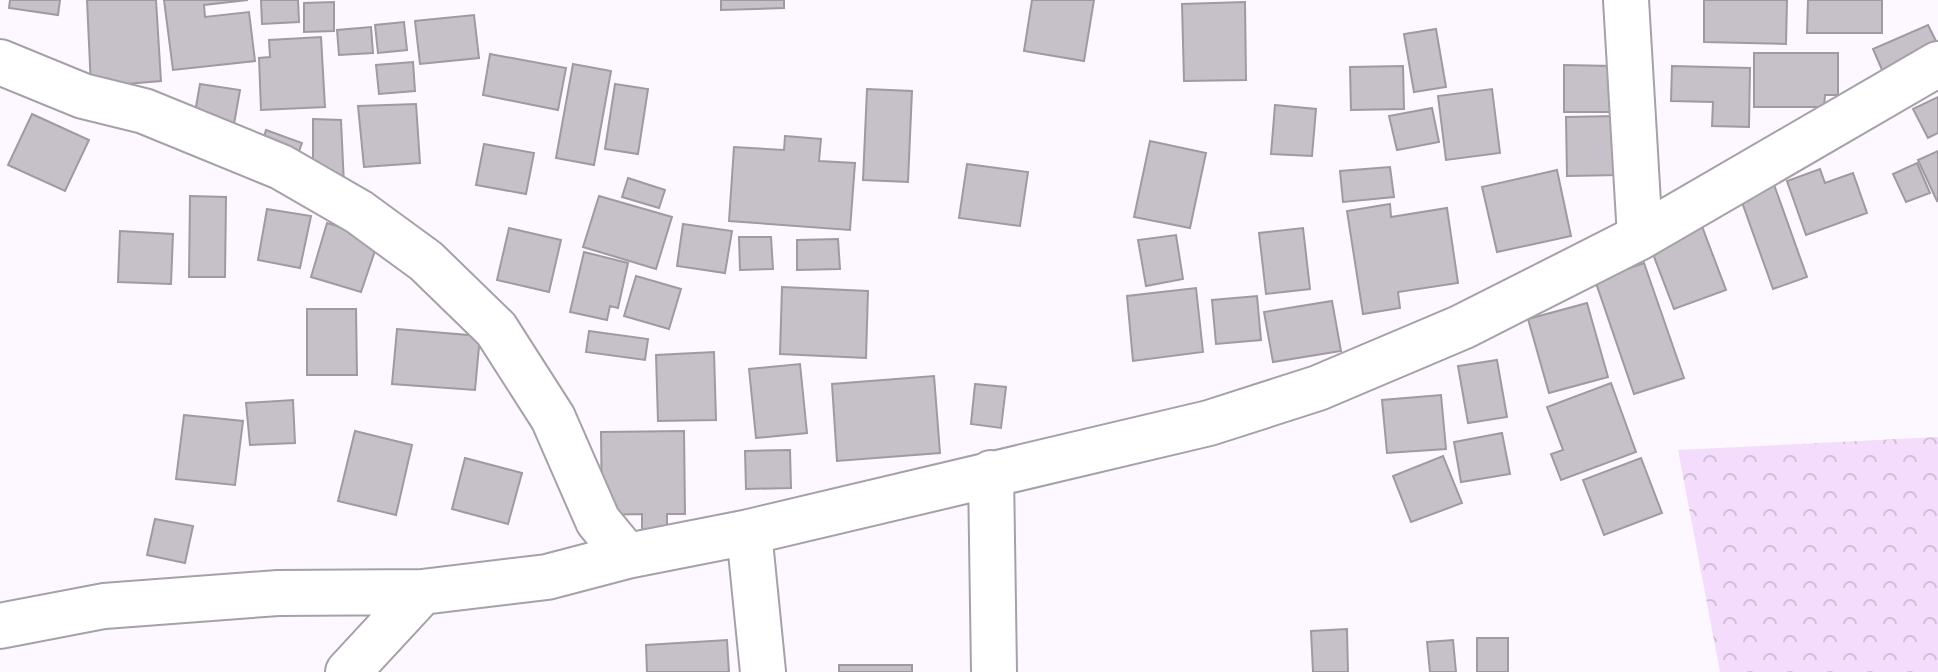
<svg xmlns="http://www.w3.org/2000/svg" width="1938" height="672" viewBox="0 0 1938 672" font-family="Rubik,sans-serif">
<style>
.forest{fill:url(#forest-crowns)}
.building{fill:#c6c0c8;stroke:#a099a2;stroke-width:2}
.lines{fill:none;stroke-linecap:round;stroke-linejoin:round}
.minor-casing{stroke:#a6a0a8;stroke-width:48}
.minor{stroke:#fff;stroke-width:44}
</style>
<defs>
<pattern id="forest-crowns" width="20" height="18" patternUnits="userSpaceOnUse" patternTransform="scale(2)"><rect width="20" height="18" fill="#f4ddfc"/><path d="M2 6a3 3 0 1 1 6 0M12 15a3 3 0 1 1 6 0" fill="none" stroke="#d1bed8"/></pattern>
</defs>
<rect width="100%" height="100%" fill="#fdf8ff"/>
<path class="forest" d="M 1938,437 L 1938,672 L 1720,672 L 1678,450 Z"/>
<path class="building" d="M 10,0 L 60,0 L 58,15 L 9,8 Z
M 87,0 L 156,0 L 161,81 L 91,87 Z
M 164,0 L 248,0 L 204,5 L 205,17 L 249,12 L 255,61 L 173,70 Z
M 261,0 L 298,0 L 299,22 L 262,24 Z
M 721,0 L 784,0 L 784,8 L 721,10 Z
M 1032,0 L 1094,0 L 1084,61 L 1024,51 Z
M 1704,0 L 1787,0 L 1786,44 L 1704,42 Z
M 1808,0 L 1882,0 L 1882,33 L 1807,33 Z
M 334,2 L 334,31 L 304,32 L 304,3 Z
M 1245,2 L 1246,80 L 1184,81 L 1182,4 Z
M 474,15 L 479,58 L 420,64 L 415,21 Z
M 404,22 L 407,50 L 378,53 L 375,25 Z
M 1928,25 L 1938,45 L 1886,79 L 1873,49 Z
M 371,27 L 373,53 L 339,55 L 337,30 Z
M 1436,29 L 1446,87 L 1414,92 L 1404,34 Z
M 321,37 L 325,107 L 261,110 L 259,58 L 270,57 L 269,40 Z
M 1754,53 L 1838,53 L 1838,95 L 1825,95 L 1824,107 L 1754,107 Z
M 490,54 L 566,68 L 558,110 L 483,95 Z
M 413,62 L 415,91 L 379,94 L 376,65 Z
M 573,64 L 611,71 L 594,165 L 556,158 Z
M 1564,65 L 1613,66 L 1612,112 L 1564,112 Z
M 1403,66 L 1404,109 L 1351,110 L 1350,67 Z
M 1672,66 L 1750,68 L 1749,127 L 1712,126 L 1713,102 L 1671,101 Z
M 200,84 L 240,90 L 234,124 L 194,118 Z
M 615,84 L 648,89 L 638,154 L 605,149 Z
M 867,89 L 912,91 L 908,182 L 863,180 Z
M 1492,89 L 1500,153 L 1446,160 L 1438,96 Z
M 1938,97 L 1938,133 L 1928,138 L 1913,109 Z
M 416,104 L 420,163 L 364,167 L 358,106 Z
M 1275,105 L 1316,109 L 1312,156 L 1271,154 Z
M 1432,108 L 1439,142 L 1397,150 L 1389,116 Z
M 32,114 L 89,140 L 65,191 L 8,165 Z
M 1619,116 L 1619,175 L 1567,176 L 1566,117 Z
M 313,119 L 341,120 L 344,185 L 313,173 Z
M 266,130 L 302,143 L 296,159 L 261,146 Z
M 785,136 L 821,139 L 819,161 L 855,163 L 850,230 L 729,221 L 734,147 L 784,150 Z
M 1150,141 L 1206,153 L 1190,228 L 1134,217 Z
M 484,144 L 534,153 L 526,194 L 476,185 Z
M 1938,151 L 1938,200 L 1937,201 L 1918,160 Z
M 1917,163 L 1930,193 L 1906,202 L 1893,174 Z
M 967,164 L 1028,172 L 1020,226 L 959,218 Z
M 1390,167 L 1394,197 L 1343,202 L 1340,171 Z
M 1820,169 L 1825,183 L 1853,173 L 1867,213 L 1806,235 L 1787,181 Z
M 1557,170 L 1571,236 L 1497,252 L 1482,187 Z
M 628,178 L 665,190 L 659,208 L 622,197 Z
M 1772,179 L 1807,277 L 1773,289 L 1738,191 Z
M 190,196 L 226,197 L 225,277 L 189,277 Z
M 599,196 L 672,217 L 656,269 L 583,247 Z
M 1390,204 L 1391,217 L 1447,208 L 1458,283 L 1398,292 L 1400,308 L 1363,314 L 1347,211 Z
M 267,209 L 311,216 L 300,268 L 258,260 Z
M 1700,221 L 1726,290 L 1674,309 L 1648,241 Z
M 327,223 L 379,239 L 361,292 L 311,277 Z
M 683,224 L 732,231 L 725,273 L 677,266 Z
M 509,228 L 561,240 L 549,292 L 497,280 Z
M 1303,228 L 1310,289 L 1266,294 L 1259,233 Z
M 120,231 L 173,234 L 171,284 L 118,282 Z
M 1176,235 L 1183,279 L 1146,286 L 1138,240 Z
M 739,237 L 771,237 L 773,269 L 740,270 Z
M 838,239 L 840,269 L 797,270 L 797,240 Z
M 584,252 L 628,263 L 618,308 L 610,306 L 607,320 L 570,312 Z
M 1644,263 L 1684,378 L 1634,394 L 1595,280 Z
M 636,276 L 681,289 L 669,329 L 624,316 Z
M 782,287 L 868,291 L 866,358 L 780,354 Z
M 1196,288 L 1203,352 L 1133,361 L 1127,296 Z
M 1257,296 L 1261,340 L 1216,344 L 1212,300 Z
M 1332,301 L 1341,351 L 1273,362 L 1264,312 Z
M 1587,303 L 1608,377 L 1549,393 L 1528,319 Z
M 307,309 L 356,309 L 357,375 L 307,375 Z
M 397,329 L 480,336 L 475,390 L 392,384 Z
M 589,331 L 648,339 L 645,360 L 586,352 Z
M 714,352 L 716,420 L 658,421 L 656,355 Z
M 1497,360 L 1507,417 L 1468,423 L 1458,366 Z
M 800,364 L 807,433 L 756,438 L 749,369 Z
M 934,376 L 940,453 L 837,461 L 832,384 Z
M 1611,383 L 1636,452 L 1561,480 L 1551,454 L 1563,450 L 1547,407 Z
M 975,384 L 1006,387 L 1001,428 L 971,424 Z
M 1441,395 L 1446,449 L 1387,453 L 1382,400 Z
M 293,400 L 295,443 L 250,445 L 246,403 Z
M 184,415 L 243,421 L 235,485 L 176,479 Z
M 355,431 L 412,445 L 396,515 L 338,501 Z
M 684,431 L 685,514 L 667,514 L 667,540 L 642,540 L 642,514 L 602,515 L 601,432 Z
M 1502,433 L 1510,474 L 1461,482 L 1454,442 Z
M 790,450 L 791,488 L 746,489 L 745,451 Z
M 1443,456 L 1462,503 L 1411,522 L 1393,476 Z
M 465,458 L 522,473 L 508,524 L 452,509 Z
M 1641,458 L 1662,513 L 1604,535 L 1583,480 Z
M 155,519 L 193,526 L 185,563 L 147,555 Z
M 1347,629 L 1348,672 L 1313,672 L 1311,631 Z
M 1477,638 L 1508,638 L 1508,672 L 1477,672 Z
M 727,640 L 729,672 L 647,672 L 646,645 Z
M 1453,640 L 1456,672 L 1430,672 L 1427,642 Z
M 839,665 L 912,665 L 912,672 L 839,672 Z"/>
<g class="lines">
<g class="minor-casing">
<path id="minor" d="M 1626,0 L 1640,237
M 0,62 L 83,96 L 144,111 L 281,167 L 359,212 L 426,261 L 496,329 L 553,418 L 598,521 L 627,556 L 749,532 L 1209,423 L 1318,388 L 1462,327 L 1640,237 L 1938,64
M 991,473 L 994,672
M 749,532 L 763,672
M 0,626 L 104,606 L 278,593 L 422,592 L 547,577 L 627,556
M 348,672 L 422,592"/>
</g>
<use href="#minor" class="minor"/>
</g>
</svg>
